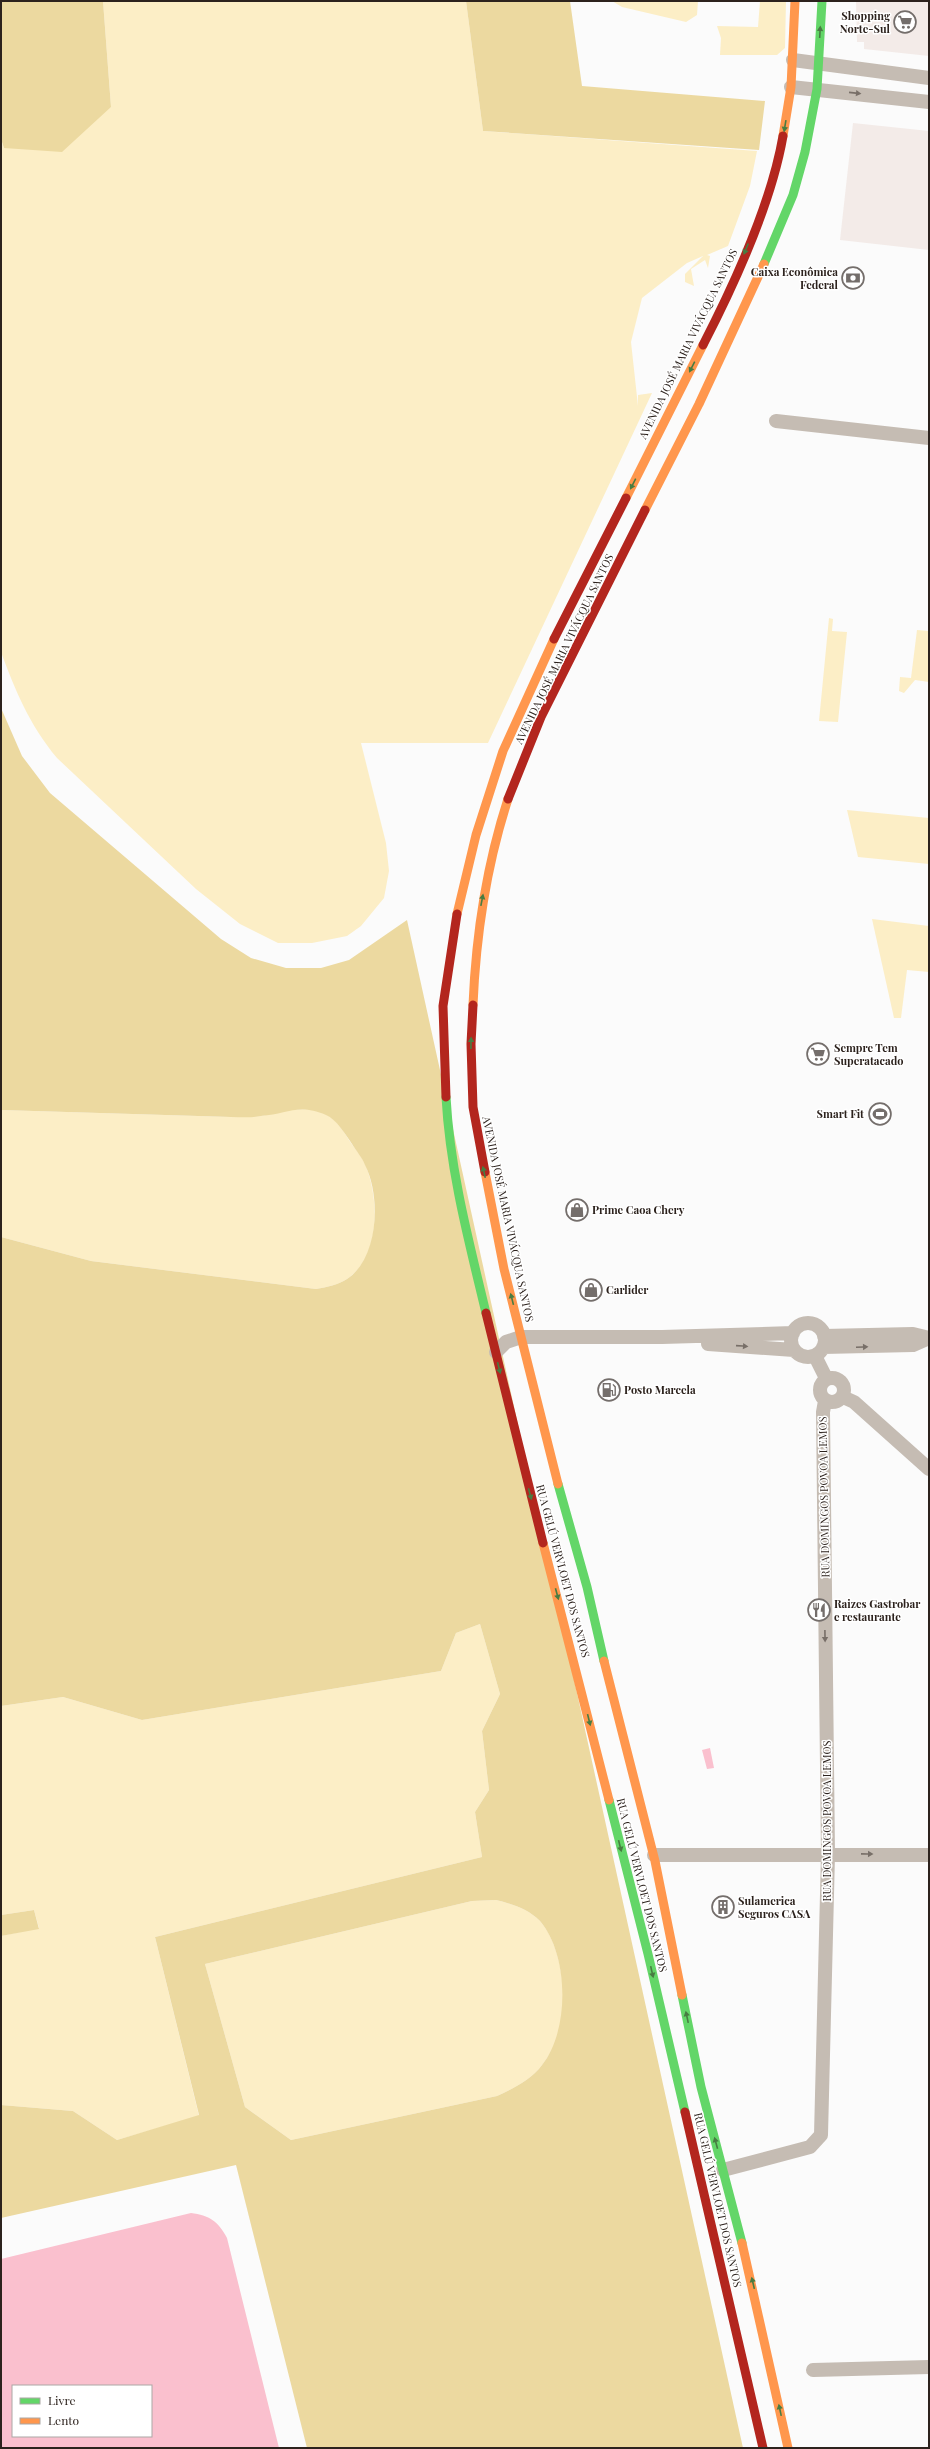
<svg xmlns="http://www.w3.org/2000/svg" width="930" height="2449" viewBox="0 0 930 2449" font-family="'Playfair Display',serif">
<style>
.built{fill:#f3ebe8}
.green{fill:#fceec6}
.forest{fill:#ecd9a0;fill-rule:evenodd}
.water{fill:#fac0ce;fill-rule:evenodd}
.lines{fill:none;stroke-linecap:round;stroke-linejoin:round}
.street{stroke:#c5bcb3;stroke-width:14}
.fast{stroke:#63d668;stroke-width:9}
.slow{stroke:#ff974d;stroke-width:9}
.jam{stroke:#b3261e;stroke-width:9}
.oneway{fill:#487c42}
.oneway2{fill:#786f68}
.labels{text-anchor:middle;stroke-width:3;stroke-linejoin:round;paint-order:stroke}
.poi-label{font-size:11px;font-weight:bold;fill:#2c221d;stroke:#fff;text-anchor:start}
.street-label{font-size:11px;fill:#2c221d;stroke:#fff}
</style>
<rect width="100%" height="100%" fill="#fbfbfb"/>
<path class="built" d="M 856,1 L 929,1 L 929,56 L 864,49 L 864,42 L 857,42 Z
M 853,123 L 929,131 L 929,250 L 840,240 Z"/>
<path class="green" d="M 103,1 L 466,1 L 483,131 L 757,151 L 750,186 L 728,246 L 707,255 L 710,256 L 708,268 L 705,260 L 691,269 L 694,286 L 685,282 L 685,274 L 703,256 L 687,263 L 642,298 L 631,342 L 638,406 L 638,395 L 652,393 L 488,743 L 361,743 L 386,843 L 389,871 L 384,898 L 361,926 L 347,936 L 312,943 L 278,943 L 240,924 L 196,889 L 57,758 C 29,724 16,692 1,652 L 1,139 L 4,148 L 111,107 Z
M 612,1 L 698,1 L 697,15 L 686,22 L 622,7 Z
M 760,1 L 786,1 L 785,48 L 777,55 L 720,55 L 721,38 L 717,26 L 758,27 Z
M 829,618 L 833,619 L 832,631 L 847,632 L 838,722 L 819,721 Z
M 917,630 L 929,631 L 929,682 L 915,680 L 904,693 L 899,691 L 900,677 L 911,678 Z
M 847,810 L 929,818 L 929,864 L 858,857 Z
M 872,919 L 929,926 L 929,972 L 907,970 L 901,1018 L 894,1018 Z
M 310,1109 C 316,1111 322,1112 327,1115 C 337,1120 345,1134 351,1143 C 356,1150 363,1158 366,1166 C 379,1200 381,1256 347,1279 C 338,1285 327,1287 316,1289 L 91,1261 L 1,1237 L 1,1110 L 231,1117 L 262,1116 L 285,1110 Z
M 480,1624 L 500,1694 L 482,1731 L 489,1790 L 475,1812 L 482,1857 L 155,1937 L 199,2116 L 117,2140 L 73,2111 L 1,2105 L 1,1936 L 39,1928 L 34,1910 L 1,1915 L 1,1706 L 63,1697 L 142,1720 L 441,1671 L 456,1633 Z
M 496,1900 C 512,1904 528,1909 540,1921 C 560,1944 565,1985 563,2014 C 562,2032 553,2051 542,2065 C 531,2080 514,2088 497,2096 L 291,2140 L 245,2107 L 205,1964 L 472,1901 Z"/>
<path class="forest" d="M 1,1 L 103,1 L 111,107 L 62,152 L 4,148 L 1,139 Z
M 466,1 L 570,1 L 582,86 L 765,101 L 759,150 L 483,131 Z
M 1,708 L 22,756 L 50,793 L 221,939 L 251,958 L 286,968 L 321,968 L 349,960 L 407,920 L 743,2448 L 307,2448 L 236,2165 L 1,2218 L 1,2105 L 73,2111 L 117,2140 L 199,2115 L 155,1937 L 482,1857 L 475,1812 L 489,1790 L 482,1731 L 500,1694 L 480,1624 L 456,1633 L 441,1671 L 142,1720 L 63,1697 L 1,1706 L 1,1237 L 91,1261 L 316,1289 C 327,1287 338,1285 347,1279 C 379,1258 381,1196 365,1165 C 362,1157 356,1151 352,1144 C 346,1135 336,1119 326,1115 C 299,1103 287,1114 261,1116 C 251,1118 241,1117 231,1117 L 1,1110 ZM 496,1900 C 512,1904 528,1909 540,1921 C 569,1955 570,2030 542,2065 C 531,2080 514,2088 497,2096 L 291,2140 L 245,2107 L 205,1964 L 472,1901 Z
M 34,1910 L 39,1929 L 1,1936 L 1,1915 Z"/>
<path class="water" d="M 710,1748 L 714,1768 L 707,1769 L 702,1750 Z
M 191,2213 C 209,2215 219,2222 227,2238 L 279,2448 L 1,2448 L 1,2259 ZM 13,2386 L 151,2386 L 151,2436 L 13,2436 Z"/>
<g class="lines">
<path class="street" d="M 793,60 L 929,78
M 791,87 L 929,102
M 776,421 L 929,438
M791 1340a17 17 0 1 1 34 0a17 17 0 1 1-34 0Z
M 824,1336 L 913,1334 L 929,1338
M 708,1344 L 794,1350
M 823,1347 L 913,1345 L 929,1338
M 496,1352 L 506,1342 L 521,1337 L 662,1337 L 793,1333
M 815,1356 L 826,1378
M820 1390a12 12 0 1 1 24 0a12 12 0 1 1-24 0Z
M 843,1397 L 854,1402 L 929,1469
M 654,1855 L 929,1855
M 723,2170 L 810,2147 L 821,2135 L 828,1854 L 823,1412 L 825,1401
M 813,2370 L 929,2367"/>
<path class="fast" d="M 764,264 L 793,195 L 805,152 L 817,89 L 822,1
M 446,1097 C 450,1171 469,1242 486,1313
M 558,1484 L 587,1587 L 604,1661
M 609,1800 L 648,1954 L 685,2112
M 682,1995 L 701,2087 L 742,2243"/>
<path class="slow" d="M 783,136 L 791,87 L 795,1
M 626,498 L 703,345
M 645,510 L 699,404 L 764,264
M 457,914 L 476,835 L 503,751 L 554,639
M 473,1005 C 476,933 486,867 508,799
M 485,1172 L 504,1269 L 558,1484
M 543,1543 L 609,1800
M 604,1661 L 655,1861 L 682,1995
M 742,2243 L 788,2448"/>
<path class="jam" d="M 703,345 C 735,283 771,205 783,136
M 554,639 L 626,498
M 508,799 L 541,717 L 645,510
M 473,1005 L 471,1044 L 473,1107 L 485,1172
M 446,1097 L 443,1006 L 457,914
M 486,1313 L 543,1543
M 685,2112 L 763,2448"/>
</g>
<defs><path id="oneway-solid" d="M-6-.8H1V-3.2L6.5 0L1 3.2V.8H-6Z"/></defs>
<g class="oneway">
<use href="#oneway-solid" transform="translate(820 32) rotate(-87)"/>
<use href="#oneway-solid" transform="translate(785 126) rotate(99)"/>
<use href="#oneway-solid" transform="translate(746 249) rotate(112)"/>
<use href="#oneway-solid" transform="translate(692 367) rotate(117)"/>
<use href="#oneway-solid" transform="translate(633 484) rotate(117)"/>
<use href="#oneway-solid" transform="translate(482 900) rotate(-79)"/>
<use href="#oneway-solid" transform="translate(471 1043) rotate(-89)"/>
<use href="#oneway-solid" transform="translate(484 1172) rotate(-102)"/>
<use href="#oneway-solid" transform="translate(512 1299) rotate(-104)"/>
<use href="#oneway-solid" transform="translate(499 1368) rotate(76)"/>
<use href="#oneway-solid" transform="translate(530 1494) rotate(75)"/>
<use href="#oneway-solid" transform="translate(557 1594) rotate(75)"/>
<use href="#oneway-solid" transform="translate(589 1720) rotate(76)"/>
<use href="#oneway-solid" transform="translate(620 1846) rotate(76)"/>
<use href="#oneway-solid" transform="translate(652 1972) rotate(77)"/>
<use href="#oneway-solid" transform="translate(687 2017) rotate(-102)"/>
<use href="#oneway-solid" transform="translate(716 2143) rotate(-105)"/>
<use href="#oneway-solid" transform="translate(753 2283) rotate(-103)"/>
<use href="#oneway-solid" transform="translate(780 2410) rotate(-102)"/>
</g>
<g class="oneway2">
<use href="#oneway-solid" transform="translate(855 93) rotate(6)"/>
<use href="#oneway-solid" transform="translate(742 1346) rotate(4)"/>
<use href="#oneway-solid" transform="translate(862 1347) rotate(-2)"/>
<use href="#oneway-solid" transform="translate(825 1636) rotate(89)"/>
<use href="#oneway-solid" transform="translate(867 1854) rotate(1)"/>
</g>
<defs>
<g id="supermarket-ring" transform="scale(1.15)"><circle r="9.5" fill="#fff" stroke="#746e6b" stroke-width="1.5"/><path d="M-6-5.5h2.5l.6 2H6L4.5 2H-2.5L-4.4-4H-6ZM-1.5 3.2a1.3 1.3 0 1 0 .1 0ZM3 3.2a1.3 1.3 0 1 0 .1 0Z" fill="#746e6b"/></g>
<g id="bank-ring" transform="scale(1.15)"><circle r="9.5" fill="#fff" stroke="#746e6b" stroke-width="1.5"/><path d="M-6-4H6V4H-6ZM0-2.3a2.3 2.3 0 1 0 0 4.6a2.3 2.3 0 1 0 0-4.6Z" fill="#746e6b"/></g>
<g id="stadium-ring" transform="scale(1.15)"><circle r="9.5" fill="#fff" stroke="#746e6b" stroke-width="1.5"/><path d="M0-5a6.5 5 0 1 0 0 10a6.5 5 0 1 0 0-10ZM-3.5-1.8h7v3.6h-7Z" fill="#746e6b"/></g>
<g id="shop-ring" transform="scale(1.15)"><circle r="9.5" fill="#fff" stroke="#746e6b" stroke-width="1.5"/><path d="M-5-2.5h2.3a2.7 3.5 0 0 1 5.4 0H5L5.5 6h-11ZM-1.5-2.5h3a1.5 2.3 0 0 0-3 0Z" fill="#746e6b"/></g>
<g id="fuel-ring" transform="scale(1.15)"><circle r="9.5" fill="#fff" stroke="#746e6b" stroke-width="1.5"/><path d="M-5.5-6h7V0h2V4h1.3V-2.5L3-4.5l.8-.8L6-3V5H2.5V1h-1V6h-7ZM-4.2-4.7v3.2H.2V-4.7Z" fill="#746e6b"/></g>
<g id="restaurant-ring" transform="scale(1.15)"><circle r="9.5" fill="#fff" stroke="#746e6b" stroke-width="1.5"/><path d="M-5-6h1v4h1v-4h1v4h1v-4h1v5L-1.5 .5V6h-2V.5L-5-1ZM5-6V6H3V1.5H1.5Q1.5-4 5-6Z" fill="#746e6b"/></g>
<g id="building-ring" transform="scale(1.15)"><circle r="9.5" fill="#fff" stroke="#746e6b" stroke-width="1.5"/><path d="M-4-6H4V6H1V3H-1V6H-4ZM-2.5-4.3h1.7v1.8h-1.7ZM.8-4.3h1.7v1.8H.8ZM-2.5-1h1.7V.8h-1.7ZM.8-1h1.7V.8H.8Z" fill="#746e6b"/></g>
</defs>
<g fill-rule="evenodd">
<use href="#supermarket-ring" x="905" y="22"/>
<use href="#bank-ring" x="853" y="278"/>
<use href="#supermarket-ring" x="818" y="1054"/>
<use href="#stadium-ring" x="880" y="1114"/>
<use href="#shop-ring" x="577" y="1210"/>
<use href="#shop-ring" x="591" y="1290"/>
<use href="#fuel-ring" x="609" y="1390"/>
<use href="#restaurant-ring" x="819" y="1610"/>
<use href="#building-ring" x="723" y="1907"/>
</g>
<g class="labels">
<g class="poi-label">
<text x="890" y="20" text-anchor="end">Shopping<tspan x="890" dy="13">Norte-Sul</tspan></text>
<text x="838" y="276" text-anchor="end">Caixa Econômica<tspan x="838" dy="13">Federal</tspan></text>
<text x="834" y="1052">Sempre Tem<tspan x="834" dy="13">Superatacado</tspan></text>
<text x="864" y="1118" text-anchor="end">Smart Fit</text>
<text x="592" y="1214">Prime Caoa Chery</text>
<text x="606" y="1294">Carlider</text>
<text x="624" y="1394">Posto Marcela</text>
<text x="834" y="1608">Raizes Gastrobar<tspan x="834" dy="13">e restaurante</tspan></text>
<text x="738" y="1905">Sulamerica<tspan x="738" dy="13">Seguros CASA</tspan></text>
</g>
<g class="street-label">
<text transform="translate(688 344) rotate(-64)" y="4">AVENIDA JOSÉ MARIA VIVÁCQUA SANTOS</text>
<text transform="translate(564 649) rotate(-64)" y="4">AVENIDA JOSÉ MARIA VIVÁCQUA SANTOS</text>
<text transform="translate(508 1219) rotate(78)" y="4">AVENIDA JOSÉ MARIA VIVÁCQUA SANTOS</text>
<text transform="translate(824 1497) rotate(-91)" y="4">RUA DOMINGOS POVOA LEMOS</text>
<text transform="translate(563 1571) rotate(75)" y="4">RUA GELÚ VERVLOET DOS SANTOS</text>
<text transform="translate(827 1821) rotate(-90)" y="4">RUA DOMINGOS POVOA LEMOS</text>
<text transform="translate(642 1885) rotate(76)" y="4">RUA GELÚ VERVLOET DOS SANTOS</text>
<text transform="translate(718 2200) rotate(77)" y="4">RUA GELÚ VERVLOET DOS SANTOS</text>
</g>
</g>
<rect width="930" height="2449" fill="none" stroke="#2c221d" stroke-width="4"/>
<rect x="12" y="2385" width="140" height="52" fill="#ffffff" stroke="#aba7a5"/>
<rect x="20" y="2398" width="20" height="6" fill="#63d668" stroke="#aba7a5"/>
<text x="48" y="2405" font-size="12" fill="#2c221d">Livre</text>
<rect x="20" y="2418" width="20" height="6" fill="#ff974d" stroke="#aba7a5"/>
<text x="48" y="2425" font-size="12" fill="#2c221d">Lento</text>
</svg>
